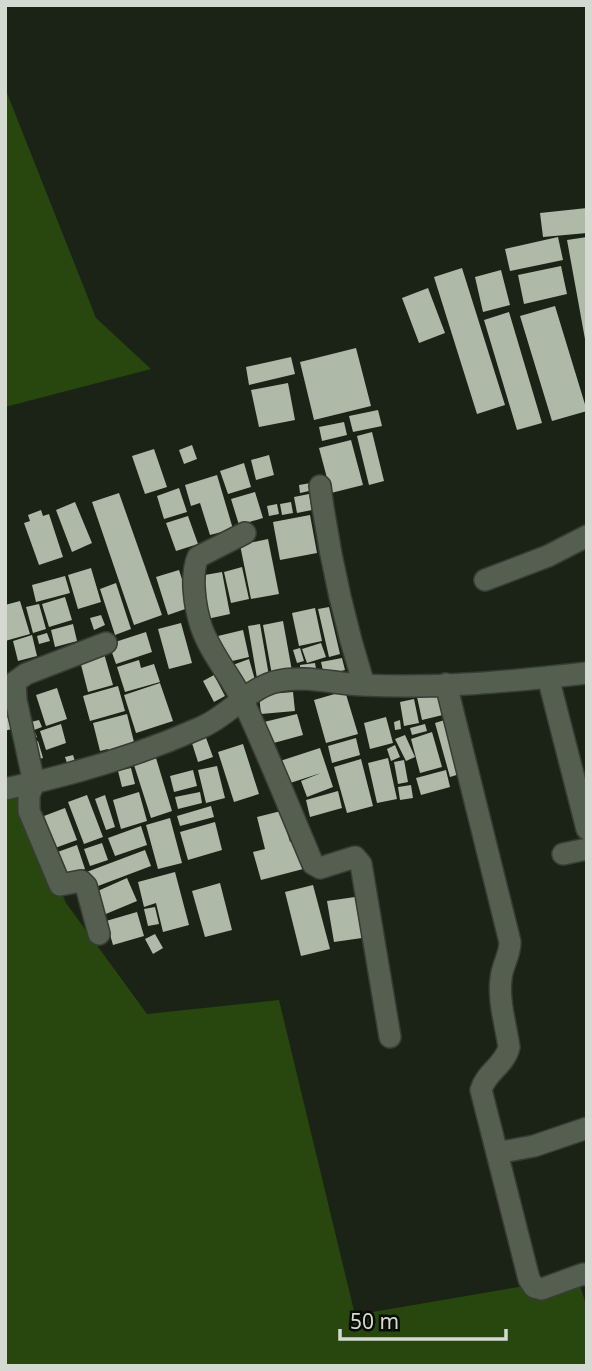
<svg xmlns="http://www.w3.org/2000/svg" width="592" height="1371" viewBox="0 0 592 1371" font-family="'Noto Sans',sans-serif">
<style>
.green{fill:#27470e}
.building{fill:#aeb9a8}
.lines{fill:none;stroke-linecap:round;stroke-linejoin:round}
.minor-casing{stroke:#373d34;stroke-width:24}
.minor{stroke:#555f50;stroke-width:21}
</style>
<rect width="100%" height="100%" fill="#1b2316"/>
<path class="green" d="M 5,88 L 96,318 L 151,369 L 5,407 Z
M 19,794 L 66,903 L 147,1014 L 279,1000 L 355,1315 L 577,1277 L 587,1307 L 587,1366 L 5,1366 L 5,797 Z"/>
<path class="building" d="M 587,208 L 587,233 L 543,237 L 540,213 Z
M 558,237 L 563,260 L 510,271 L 505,249 Z
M 587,237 L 587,338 L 585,339 L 567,240 Z
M 561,266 L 567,294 L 524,304 L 518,275 Z
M 462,268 L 505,405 L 477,414 L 434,277 Z
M 501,270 L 510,305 L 483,312 L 475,277 Z
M 428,288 L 445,333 L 419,343 L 402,298 Z
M 555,306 L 587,411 L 552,421 L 520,316 Z
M 509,312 L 542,423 L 517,430 L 484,320 Z
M 356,348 L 371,406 L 314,420 L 300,362 Z
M 291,357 L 295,374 L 249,385 L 246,367 Z
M 288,383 L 295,420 L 259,427 L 251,390 Z
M 378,410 L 382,426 L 353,432 L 349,416 Z
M 344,422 L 347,435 L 322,441 L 319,427 Z
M 372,432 L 384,481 L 369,485 L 357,436 Z
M 351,440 L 363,485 L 331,493 L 319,448 Z
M 192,445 L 197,459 L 184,464 L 179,450 Z
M 154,449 L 167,487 L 145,494 L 132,456 Z
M 269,455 L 274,475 L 256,480 L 251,460 Z
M 244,463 L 251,487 L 228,494 L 220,471 Z
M 217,475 L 233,529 L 210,535 L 200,503 L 191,506 L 185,485 Z
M 317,482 L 318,489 L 300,493 L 299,485 Z
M 179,488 L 187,512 L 164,519 L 157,496 Z
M 255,492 L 263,518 L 239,525 L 231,499 Z
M 119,493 L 162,615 L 134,625 L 92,502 Z
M 309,494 L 312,510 L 297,513 L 294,497 Z
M 75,502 L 92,543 L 72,552 L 56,510 Z
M 291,502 L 293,513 L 282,515 L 280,504 Z
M 277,504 L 279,514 L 269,516 L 267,506 Z
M 41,510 L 43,516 L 49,514 L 63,557 L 39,565 L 24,523 L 30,521 L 28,515 Z
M 310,515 L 317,553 L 280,560 L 273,522 Z
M 188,516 L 198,544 L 176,551 L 166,523 Z
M 268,539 L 279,594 L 251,599 L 240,545 Z
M 242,567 L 249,599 L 231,603 L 224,572 Z
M 91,568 L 101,602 L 78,609 L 68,575 Z
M 179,570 L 191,607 L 168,615 L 156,577 Z
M 222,572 L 230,614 L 207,619 L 199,576 Z
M 65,576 L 70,593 L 36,602 L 32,585 Z
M 116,583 L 131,629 L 115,635 L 100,589 Z
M 65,597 L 72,620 L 49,627 L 42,604 Z
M 20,601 L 30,634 L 5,641 L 5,605 Z
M 39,604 L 46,629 L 33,633 L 26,607 Z
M 329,607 L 340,654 L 329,657 L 318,609 Z
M 315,608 L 322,641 L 299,646 L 292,613 Z
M 101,615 L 105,625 L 94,630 L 90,618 Z
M 283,621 L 292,671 L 272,675 L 263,625 Z
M 181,623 L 192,663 L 169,669 L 158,629 Z
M 73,624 L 77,641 L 55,647 L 51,630 Z
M 260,624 L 269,676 L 257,678 L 248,626 Z
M 243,630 L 249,657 L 224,663 L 218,636 Z
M 146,632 L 152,652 L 116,664 L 109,644 Z
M 47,633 L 50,641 L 39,644 L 37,636 Z
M 32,635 L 37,656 L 18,661 L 13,641 Z
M 321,643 L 326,657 L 307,663 L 302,649 Z
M 300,648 L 304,661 L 297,663 L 293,650 Z
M 103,650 L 113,685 L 88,692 L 79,657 Z
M 342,658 L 345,670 L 324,675 L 321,662 Z
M 249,659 L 255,680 L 236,686 L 230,666 Z
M 139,660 L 141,668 L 154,664 L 160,682 L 125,692 L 117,667 Z
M 315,663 L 317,674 L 301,676 L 300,665 Z
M 214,675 L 225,696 L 214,702 L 203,681 Z
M 160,683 L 173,721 L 136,733 L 124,695 Z
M 118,686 L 125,711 L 90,721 L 83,696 Z
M 57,688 L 67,719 L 46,726 L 36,695 Z
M 445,690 L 451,713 L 422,720 L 417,697 Z
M 345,691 L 358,734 L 326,743 L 314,700 Z
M 293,692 L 295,711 L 261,714 L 259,695 Z
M 414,699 L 419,723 L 404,726 L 400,702 Z
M 5,709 L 11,729 L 5,731 Z
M 127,714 L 134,742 L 124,745 L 125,750 L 109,755 L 108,749 L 100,751 L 93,723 Z
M 297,714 L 303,735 L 270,744 L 264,722 Z
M 386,717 L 393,743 L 370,749 L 364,723 Z
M 448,719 L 463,773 L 450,777 L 435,723 Z
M 39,720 L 42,727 L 34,730 L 37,737 L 29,740 L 23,724 Z
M 400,720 L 401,729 L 395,730 L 394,722 Z
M 61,724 L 66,743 L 46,750 L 40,731 Z
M 425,724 L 427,731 L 412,735 L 410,728 Z
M 432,732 L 442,767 L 420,773 L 411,739 Z
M 205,735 L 213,757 L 198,762 L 191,740 Z
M 405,735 L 415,757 L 406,761 L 395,739 Z
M 356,738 L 360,755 L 332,763 L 328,746 Z
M 38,741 L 43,758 L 32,761 L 28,744 Z
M 243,744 L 259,794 L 234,802 L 218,752 Z
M 395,745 L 400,757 L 391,761 L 387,749 Z
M 320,748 L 333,787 L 307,797 L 301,781 L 321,773 L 287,784 L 280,761 Z
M 73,755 L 78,771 L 68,766 L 65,757 Z
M 156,758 L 172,811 L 151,818 L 134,765 Z
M 388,758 L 397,799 L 377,803 L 368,763 Z
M 361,759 L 373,806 L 347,813 L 334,767 Z
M 404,760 L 408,782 L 398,784 L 394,762 Z
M 217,766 L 225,798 L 206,803 L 198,770 Z
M 131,768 L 135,784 L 122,787 L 118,771 Z
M 193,770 L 197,786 L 174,792 L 170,776 Z
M 446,770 L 450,787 L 421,795 L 416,778 Z
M 411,785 L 413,798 L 400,800 L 398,787 Z
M 338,791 L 342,808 L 310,817 L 306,800 Z
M 139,792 L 147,821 L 121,829 L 113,800 Z
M 200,792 L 202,803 L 178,809 L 175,797 Z
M 87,795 L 103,837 L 84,844 L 68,802 Z
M 105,795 L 115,827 L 106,830 L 95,799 Z
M 211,806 L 214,817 L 180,826 L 177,816 Z
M 65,808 L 77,840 L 55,848 L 44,816 Z
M 281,811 L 290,842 L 300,840 L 307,868 L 261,880 L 253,852 L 265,849 L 257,817 Z
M 170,818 L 182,863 L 158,869 L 146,825 Z
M 215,822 L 222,850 L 188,860 L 180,832 Z
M 141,826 L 147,845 L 115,856 L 108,838 Z
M 102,843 L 108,860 L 90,866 L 84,849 Z
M 77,845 L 85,869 L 61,878 L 52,854 Z
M 145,850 L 151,866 L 90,889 L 84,873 Z
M 175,872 L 189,925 L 163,932 L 156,903 L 144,907 L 138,882 Z
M 127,878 L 137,901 L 101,916 L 91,894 Z
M 220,883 L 232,930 L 205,937 L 192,891 Z
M 313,885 L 330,949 L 301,956 L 285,892 Z
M 355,897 L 362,938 L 334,942 L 327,901 Z
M 155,907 L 159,924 L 148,926 L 144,909 Z
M 137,912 L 144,936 L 113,945 L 106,921 Z
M 155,934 L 163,948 L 153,954 L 145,939 Z"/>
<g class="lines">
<g class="minor-casing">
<path id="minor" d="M 320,486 C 329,555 343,618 364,685
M 245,533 L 198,557 C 190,575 195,607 201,626 C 210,653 230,675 243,701 C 268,754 290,810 313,864 L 320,868 L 355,857 L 361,864 L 390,1037
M 485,580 L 548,556 L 587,536
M 548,677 L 587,829
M 446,684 L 510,942 C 510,956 502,965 501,979 C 498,1000 506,1026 509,1047 C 505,1065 486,1072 481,1090 L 529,1279 L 534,1287 L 542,1289 L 583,1274 L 587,1275
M 5,789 C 73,775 139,755 202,727 C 228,716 247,690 274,682 C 304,674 334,684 364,685 C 436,689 515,681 587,673
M 563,854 L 587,849
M 99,934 L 86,886 L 81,881 L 60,885 L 29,811 L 29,795 L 34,783 L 16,700 L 15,682 L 26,674 L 106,643
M 497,1153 L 534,1146 L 587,1128"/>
</g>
<use href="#minor" class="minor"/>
</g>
<rect width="592" height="1371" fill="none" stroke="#d4dad1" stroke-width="14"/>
<path d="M340 1329v10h166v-10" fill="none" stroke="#d4dad1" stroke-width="3.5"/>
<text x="350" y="1329" font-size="21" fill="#d4dad1" stroke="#080b06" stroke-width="5" paint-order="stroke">50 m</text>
</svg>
